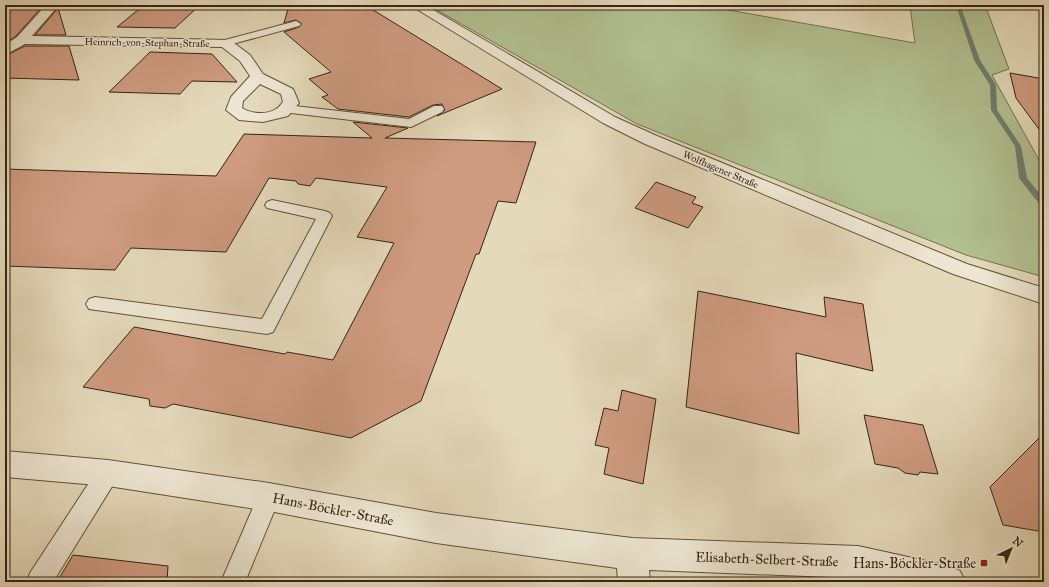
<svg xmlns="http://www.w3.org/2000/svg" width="1049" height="587" viewBox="0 0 1049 587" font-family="'IM FELL Great Primer',serif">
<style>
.green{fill:#b2c091;stroke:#747251}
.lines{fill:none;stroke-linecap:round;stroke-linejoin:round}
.stream{fill:#6f7e6f;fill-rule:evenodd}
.building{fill:#cf9b81;stroke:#362411}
.service-casing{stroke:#62513b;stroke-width:2}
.minor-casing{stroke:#62513b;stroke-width:2}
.service{fill:#ede6d2;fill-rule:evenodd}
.minor{fill:#ede6d2;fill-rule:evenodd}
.poi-dot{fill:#8f2418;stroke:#ede6d2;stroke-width:1.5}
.labels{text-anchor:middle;stroke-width:3;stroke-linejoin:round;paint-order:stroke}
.far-street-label{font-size:10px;fill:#362411;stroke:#ede6d2}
.near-street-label{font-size:14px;fill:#362411;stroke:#ede6d2}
.near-poi-label{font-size:14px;fill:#362411;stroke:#ede6d2;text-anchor:end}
</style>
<rect width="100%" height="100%" fill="#e4d9ba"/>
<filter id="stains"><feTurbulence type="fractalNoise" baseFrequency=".005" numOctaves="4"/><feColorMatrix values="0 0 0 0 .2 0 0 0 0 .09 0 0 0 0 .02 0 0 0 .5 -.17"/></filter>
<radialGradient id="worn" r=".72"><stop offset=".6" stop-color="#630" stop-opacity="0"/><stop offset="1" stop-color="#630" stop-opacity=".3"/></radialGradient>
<path class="green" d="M 428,5 L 700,5 L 915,43 L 910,6 L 920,8 L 919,5 L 985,5 L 1009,69 L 992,75 L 1044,169 L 1044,277 L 966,255 L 637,124 Z"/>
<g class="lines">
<path class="stream" d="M 956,5 L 960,5 L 980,60 L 996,85 L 997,110 L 1021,146 L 1027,178 L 1044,199 L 1044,206 L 1041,206 L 1019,178 L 1015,146 L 991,110 L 990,85 L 974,60 Z"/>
</g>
<path class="building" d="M 144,5 L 200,5 L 175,28 L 117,27 Z
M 305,5 L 365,5 L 502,89 L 437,116 L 445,110 L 442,104 L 433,105 L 409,117 L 338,109 L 322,97 L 328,95 L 309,79 L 331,72 L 284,32 L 299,27 L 302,24 L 296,20 L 284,23 L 288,9 Z
M 41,8 L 16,36 L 5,43 L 5,9 Z
M 58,8 L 66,35 L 35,35 Z
M 25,46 L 69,46 L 79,80 L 5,78 L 5,56 Z
M 150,52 L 212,54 L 237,82 L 192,81 L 180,94 L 109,92 Z
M 1010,73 L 1044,79 L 1044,136 L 1016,98 Z
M 353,122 L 408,128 L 385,138 L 536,142 L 516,203 L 498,201 L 479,254 L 476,254 L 421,401 L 351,438 L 173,404 L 165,408 L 150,406 L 149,399 L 83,387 L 134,327 L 285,354 L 287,352 L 333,360 L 394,243 L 357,237 L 387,187 L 316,178 L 310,186 L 298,184 L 296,181 L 269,178 L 226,252 L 131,248 L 115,270 L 5,266 L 5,169 L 216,176 L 244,134 L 372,138 Z
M 656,182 L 696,197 L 692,203 L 703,207 L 688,228 L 635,208 Z
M 698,291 L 826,317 L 824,297 L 863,304 L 873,371 L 796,353 L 799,434 L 686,407 Z
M 622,390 L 656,399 L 643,484 L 604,474 L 609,448 L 595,445 L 604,408 L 618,411 Z
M 864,415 L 923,425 L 938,474 L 920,472 L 918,475 L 905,473 L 898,468 L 875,464 Z
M 1044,433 L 1044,532 L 1003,525 L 990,487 Z
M 73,555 L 168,566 L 167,582 L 57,582 Z"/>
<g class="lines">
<g class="service-casing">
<path id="service" d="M 296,21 L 301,24 L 299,26 L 225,46 L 220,43 L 221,41 Z
M 286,105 L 409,119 L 434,106 L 442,106 L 444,109 L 442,112 L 411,127 L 282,112 L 280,109 L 282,106 Z
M 272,200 L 325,211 L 330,213 L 332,216 L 273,332 L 267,334 L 89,309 L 86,304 L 89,299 L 95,297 L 262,319 L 316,219 L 267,208 L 265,205 L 267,202 Z
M 108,463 L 116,466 L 119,473 L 116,480 L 53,582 L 27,582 L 30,573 L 100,466 Z
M 269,486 L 277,489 L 280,497 L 245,582 L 221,582 L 261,489 Z"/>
</g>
<g class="minor-casing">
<path id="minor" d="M 46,5 L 59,5 L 32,36 L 230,40 L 250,55 L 263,74 L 293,89 L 299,103 L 288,116 L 263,122 L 239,120 L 226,110 L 231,97 L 250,76 L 240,61 L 222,47 L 25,44 L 5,55 L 5,45 L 17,37 ZM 260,84 L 281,94 L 283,102 C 281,104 279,108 276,109 C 267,115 251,114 242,108 L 243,101 Z
M 410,5 L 425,5 L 615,117 L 657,136 L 967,264 L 1044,288 L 1044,304 L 953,274 L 645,144 L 603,123 Z
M 5,451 L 108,460 L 269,483 L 436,513 L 632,538 L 858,546 L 949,566 L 960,571 L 965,582 L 877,582 L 858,578 L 649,570 L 650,582 L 618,582 L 617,568 L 436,543 L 269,511 L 108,486 L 5,477 Z"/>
</g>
<use href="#service" class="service"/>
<use href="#minor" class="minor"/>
</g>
<rect class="poi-dot" x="980" y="559" width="8" height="8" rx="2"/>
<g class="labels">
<g class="far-street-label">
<text transform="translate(147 42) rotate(1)" y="4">Heinrich-von-Stephan-Straße</text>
<text transform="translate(721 169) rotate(23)" y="4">Wolfhagener Straße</text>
</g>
<g class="near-street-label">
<text transform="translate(333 509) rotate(11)" y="5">Hans-Böckler-Straße</text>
<text transform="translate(767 559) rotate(2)" y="5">Elisabeth-Selbert-Straße</text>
</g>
<g class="near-poi-label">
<text x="976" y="568">Hans-Böckler-Straße</text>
</g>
</g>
<rect width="1049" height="587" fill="none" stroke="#e4d9ba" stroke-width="20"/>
<rect x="6" y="6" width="1037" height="575" fill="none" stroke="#362411" stroke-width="2"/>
<rect x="10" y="10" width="1029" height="567" fill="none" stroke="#362411"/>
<g transform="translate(1011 549) rotate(43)" stroke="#ede6d2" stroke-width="3" paint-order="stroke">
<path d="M0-3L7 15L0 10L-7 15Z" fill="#362411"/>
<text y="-6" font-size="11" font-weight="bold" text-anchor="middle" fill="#362411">N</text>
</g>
<rect width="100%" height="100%" filter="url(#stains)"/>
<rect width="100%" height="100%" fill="url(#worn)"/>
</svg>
